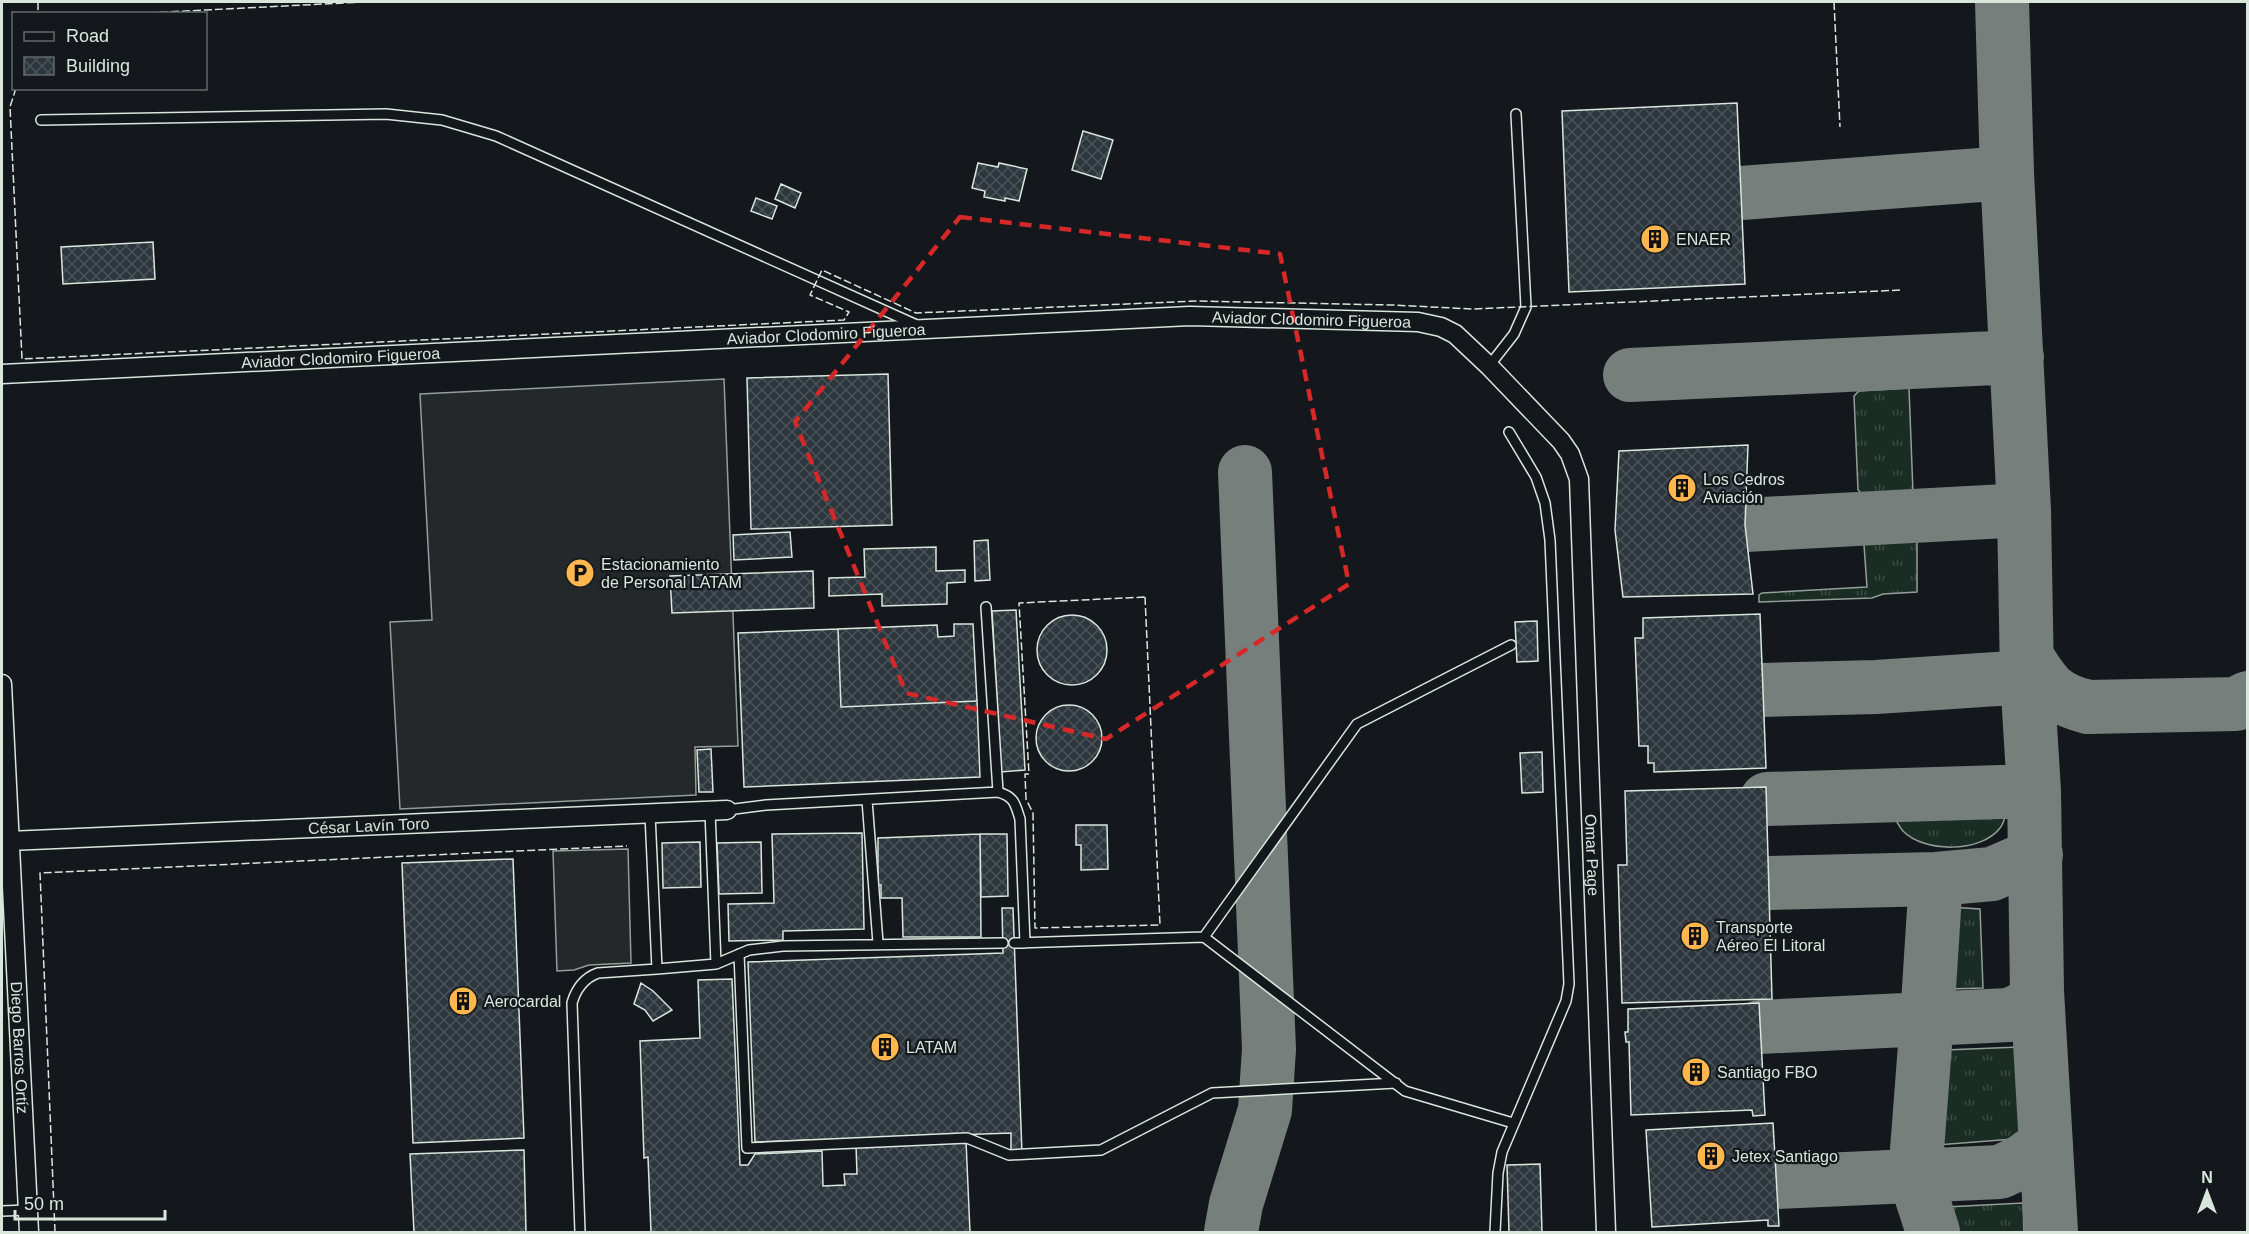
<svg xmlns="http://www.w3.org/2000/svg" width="2249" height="1234" viewBox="0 0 2249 1234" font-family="Helvetica,sans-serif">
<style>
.grass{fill:url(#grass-tufts);stroke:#939e99;stroke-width:1.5}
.parking{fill:#24282b;stroke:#939e99;stroke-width:1.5}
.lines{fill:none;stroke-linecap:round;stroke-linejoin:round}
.taxiway{stroke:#767f7c;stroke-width:54}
.building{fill:url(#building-cross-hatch);stroke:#d8e6dc;stroke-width:1.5}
.lane-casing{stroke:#d8e6dc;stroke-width:12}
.street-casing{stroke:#d8e6dc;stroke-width:21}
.lane{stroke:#14181c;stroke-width:9}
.street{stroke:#14181c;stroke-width:18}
.fence{stroke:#d8e6dc;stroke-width:1.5;stroke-dasharray:8 3;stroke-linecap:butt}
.marked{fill:none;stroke:#d62828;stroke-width:4.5;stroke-dasharray:12 8;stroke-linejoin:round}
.labels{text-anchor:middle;stroke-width:4.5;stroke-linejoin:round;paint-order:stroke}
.poi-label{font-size:16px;fill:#d8e6dc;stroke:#14181c;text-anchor:start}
.street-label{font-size:16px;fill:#d8e6dc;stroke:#14181c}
</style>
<defs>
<pattern id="grass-tufts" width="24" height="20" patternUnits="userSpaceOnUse" patternTransform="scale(1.5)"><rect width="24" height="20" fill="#1a2d24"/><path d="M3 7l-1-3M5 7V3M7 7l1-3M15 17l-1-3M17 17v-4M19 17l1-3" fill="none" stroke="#3b4b43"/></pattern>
<pattern id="building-cross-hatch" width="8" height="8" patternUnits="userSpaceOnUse" patternTransform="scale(1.5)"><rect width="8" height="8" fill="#2c363c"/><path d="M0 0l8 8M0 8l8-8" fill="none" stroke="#4a5358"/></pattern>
</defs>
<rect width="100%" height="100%" fill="#14181c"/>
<path class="grass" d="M 1909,388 L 1913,493 L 1864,495 L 1858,490 L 1854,396 L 1859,391 Z
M 1917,529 L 1917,592 L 1883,594 L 1872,598 L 1759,602 L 1759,595 L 1762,593 L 1867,587 L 1863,531 Z
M 2006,815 C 2004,819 2003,825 2000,828 C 1981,853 1924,853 1903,831 C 1900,828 1898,823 1895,819 Z
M 1950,907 L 1980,909 L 1983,988 L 1948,989 Z
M 2019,1047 L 2022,1134 L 2014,1139 L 1937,1145 L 1945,1050 Z
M 2023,1203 L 2024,1232 L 1954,1232 L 1946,1207 Z"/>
<path class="parking" d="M 724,379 L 738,746 L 695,747 L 696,795 L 400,809 L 390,622 L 432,620 L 420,394 Z
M 628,849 L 631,963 L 589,965 L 574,970 L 557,971 L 553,851 Z"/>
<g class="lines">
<path class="taxiway" d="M 2002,2 L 2007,173 L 2024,510 L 2027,677 L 2034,791 L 2037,991 L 2051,1232
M 1741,193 L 2007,173
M 1630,375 L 2017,357
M 1745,525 L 2024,510
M 2027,657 C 2045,687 2053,698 2088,707 L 2236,704 L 2248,698
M 1763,690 L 1876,687 L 2027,677
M 1767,799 L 2034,791
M 1769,883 L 1936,879 L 1992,874 L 2036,855
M 1760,1027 L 2009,1015 C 2023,1010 2032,1005 2037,991
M 1776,1182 L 2000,1172 L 2023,1161 L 2046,1144
M 1231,1232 L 1236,1204 L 1265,1110 L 1269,1049 L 1245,472
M 1933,1232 L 1915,1176 L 1927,1019 L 1936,879"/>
</g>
<path class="building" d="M 1737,103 L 1745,284 L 1569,292 L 1562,111 Z
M 1083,131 L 1113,140 L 1101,179 L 1072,170 Z
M 978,163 L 998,167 L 999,163 L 1027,169 L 1019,201 L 1005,198 L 1005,201 L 984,197 L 985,191 L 972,188 Z
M 781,184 L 801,193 L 795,208 L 775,199 Z
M 756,198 L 777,206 L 772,219 L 751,211 Z
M 153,242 L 155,279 L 63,284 L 61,247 Z
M 888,374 L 892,525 L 751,529 L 747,378 Z
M 1748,445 L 1745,525 L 1753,594 L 1623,597 L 1615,530 L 1619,451 Z
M 790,532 L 792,557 L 734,560 L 733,535 Z
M 988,540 L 990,580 L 975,581 L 974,541 Z
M 936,547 L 936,571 L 965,570 L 965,582 L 947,583 L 947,604 L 882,606 L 882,594 L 829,596 L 829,578 L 865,577 L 864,549 Z
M 813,571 L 814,608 L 672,613 L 670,576 Z
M 1016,610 L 1025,770 L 1001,772 L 992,611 Z
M 1760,614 L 1766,768 L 1654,772 L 1654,763 L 1648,763 L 1648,746 L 1639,746 L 1635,638 L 1643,638 L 1643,618 Z
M1037 650a35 35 0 1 1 70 0a35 35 0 1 1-70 0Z
M 1537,621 L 1538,661 L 1517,662 L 1515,622 Z
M 954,624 L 973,624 L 977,701 L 841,707 L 838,629 L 937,625 L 938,637 L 954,636 Z
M 838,629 L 841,707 L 977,701 L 980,777 L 744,787 L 738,633 Z
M1036 738a33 33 0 1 1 66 0a33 33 0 1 1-66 0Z
M 711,749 L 713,792 L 699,792 L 697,750 Z
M 1542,752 L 1543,792 L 1522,793 L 1520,753 Z
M 1766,787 L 1772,999 L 1622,1003 L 1618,865 L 1627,865 L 1625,791 Z
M 1076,825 L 1107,825 L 1108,869 L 1081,870 L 1081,845 L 1076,845 Z
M 862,833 L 864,929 L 783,931 L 783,940 L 729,941 L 728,904 L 774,903 L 772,834 Z
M 980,834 L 981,937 L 903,937 L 902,898 L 881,898 L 881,885 L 878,885 L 878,838 Z
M 980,834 L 1007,834 L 1008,896 L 981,897 Z
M 700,842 L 701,887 L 663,888 L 662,843 Z
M 761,842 L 762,893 L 719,894 L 717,843 Z
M 513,859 L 524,1138 L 413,1143 L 402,863 Z
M 1002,908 L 1013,908 L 1022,1154 L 1011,1154 L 1011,1133 L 755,1142 L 748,962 L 1003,953 Z
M 732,979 L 740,1165 L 748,1165 L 755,1154 L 822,1151 L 823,1186 L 845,1185 L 844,1174 L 857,1174 L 856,1145 L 966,1141 L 970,1232 L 651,1232 L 648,1157 L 644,1158 L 640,1041 L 700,1038 L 698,980 Z
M 641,983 L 653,991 L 672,1010 L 653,1021 L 645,1010 L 634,1004 Z
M 1759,1003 L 1765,1115 L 1753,1116 L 1752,1110 L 1631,1115 L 1629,1042 L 1626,1042 L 1625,1032 L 1628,1032 L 1628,1009 Z
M 1773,1123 L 1779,1226 L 1768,1226 L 1768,1220 L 1652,1227 L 1646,1130 Z
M 524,1150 L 526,1232 L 414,1232 L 410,1154 Z
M 1540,1164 L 1542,1232 L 1509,1232 L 1507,1165 Z"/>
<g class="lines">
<g class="lane-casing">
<path id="lane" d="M 41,120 L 386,114 L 442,120 L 496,136 L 919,326
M 1489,366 L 1514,334 L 1526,307 L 1516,114
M 998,792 C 1015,797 1015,804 1020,819 L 1025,943
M 867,800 L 878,943
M 727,810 L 766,805 L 998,792 L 986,607
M 710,811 L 716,964
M 1204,937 L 1357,724 L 1511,645
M 1014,943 L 1204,937 L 1405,1091 L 1513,1123
M 739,954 L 747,1148 L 967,1138 L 1009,1155 L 1101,1150 L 1212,1093 L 1396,1083
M 657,969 L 716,964 L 749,950 L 783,946 L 1003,943
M 2,1211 L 28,1210
M 580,1232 L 572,1003 C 576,989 584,978 598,973 L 657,969 L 650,814
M 1495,1232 L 1498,1173 L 1502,1152 L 1566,1001 L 1569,984 L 1550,540 L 1545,503 L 1536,477 L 1509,432"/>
</g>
<g class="street-casing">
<g id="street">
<path id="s1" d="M 2,374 L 1190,316 L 1418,322 L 1441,327 L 1455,334 L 1489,366 L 1561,441 L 1570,454 L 1579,479 L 1606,1232"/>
<path id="s2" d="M 2,684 L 29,1232"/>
<path id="s3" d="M 9,841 L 727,810"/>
</g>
</g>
<use href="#lane" class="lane"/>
<use href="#street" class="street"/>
<path class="fence" d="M 38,2 L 38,14
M 1834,2 L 1840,127
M 127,14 L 363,2
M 16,88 L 10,107 L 22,359 L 844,320 L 849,312 L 810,295 L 822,270 L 916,313 L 1196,301 L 1392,305 L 1473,309 L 1902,290
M 1145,597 L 1160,925 L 1035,928 L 1033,813 L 1026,799 L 1025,774 L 1029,774 L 1019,603 Z
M 55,1232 L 40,873 L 627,846"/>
</g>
<path class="marked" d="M 960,217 L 1280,254 L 1349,584 L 1106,739 L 906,693 L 795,422 Z"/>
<defs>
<g id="building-disc" transform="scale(1.5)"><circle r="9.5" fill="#ffb74d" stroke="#14181c"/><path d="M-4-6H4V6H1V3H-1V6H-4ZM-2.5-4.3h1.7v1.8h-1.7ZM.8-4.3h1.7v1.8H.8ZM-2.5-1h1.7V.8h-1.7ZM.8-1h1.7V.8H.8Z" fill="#111"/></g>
<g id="parking-disc" transform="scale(1.5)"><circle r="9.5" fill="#ffb74d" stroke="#14181c"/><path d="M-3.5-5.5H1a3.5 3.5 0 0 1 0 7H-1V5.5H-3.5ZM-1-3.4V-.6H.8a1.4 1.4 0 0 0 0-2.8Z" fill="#111"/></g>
</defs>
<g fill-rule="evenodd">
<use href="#building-disc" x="1655" y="239"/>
<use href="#building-disc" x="1682" y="488"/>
<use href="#parking-disc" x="580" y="573"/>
<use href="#building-disc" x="1695" y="936"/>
<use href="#building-disc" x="463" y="1001"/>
<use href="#building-disc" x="885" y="1047"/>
<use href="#building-disc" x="1696" y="1072"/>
<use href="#building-disc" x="1711" y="1156"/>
</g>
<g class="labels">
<g class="poi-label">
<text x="1676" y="245">ENAER</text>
<text x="1703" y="485">Los Cedros<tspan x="1703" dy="18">Aviación</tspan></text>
<text x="601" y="570">Estacionamiento<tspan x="601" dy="18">de Personal LATAM</tspan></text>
<text x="1716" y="933">Transporte<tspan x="1716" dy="18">Aéreo El Litoral</tspan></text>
<text x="484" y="1007">Aerocardal</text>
<text x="906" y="1053">LATAM</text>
<text x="1717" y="1078">Santiago FBO</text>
<text x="1732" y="1162">Jetex Santiago</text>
</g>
<g class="street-label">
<text dy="6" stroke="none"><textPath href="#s1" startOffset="1311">Aviador Clodomiro Figueroa</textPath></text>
<text dy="6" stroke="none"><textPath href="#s1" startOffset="825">Aviador Clodomiro Figueroa</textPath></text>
<text dy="6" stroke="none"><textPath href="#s1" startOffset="339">Aviador Clodomiro Figueroa</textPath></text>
<text dy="6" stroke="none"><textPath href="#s3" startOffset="360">César Lavín Toro</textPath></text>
<text dy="6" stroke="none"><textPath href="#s1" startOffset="2026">Omar Page</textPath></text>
<text dy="6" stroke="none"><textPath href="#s2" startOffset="364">Diego Barros Ortíz</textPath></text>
</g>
</g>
<rect width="2249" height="1234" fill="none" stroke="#d8e6dc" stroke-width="6"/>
<rect x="12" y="12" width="195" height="78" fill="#14181c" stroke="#626a69" stroke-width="1.5"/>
<rect x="24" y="32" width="30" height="9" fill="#14181c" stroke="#626a69" stroke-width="1.5"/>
<text x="66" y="42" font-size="18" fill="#d8e6dc">Road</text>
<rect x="24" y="57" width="30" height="18" fill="url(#building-cross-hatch)" stroke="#626a69" stroke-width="1.5"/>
<text x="66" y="72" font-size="18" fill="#d8e6dc">Building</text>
<g transform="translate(2207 1192)" stroke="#14181c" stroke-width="4.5" paint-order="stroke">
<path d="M0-4.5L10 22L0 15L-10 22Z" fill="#d8e6dc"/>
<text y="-9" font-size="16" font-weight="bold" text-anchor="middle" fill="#d8e6dc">N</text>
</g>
<path d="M15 1210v9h150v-9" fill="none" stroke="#d8e6dc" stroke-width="3"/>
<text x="24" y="1210" font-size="18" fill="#d8e6dc" stroke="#14181c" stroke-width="4.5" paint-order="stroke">50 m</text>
</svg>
